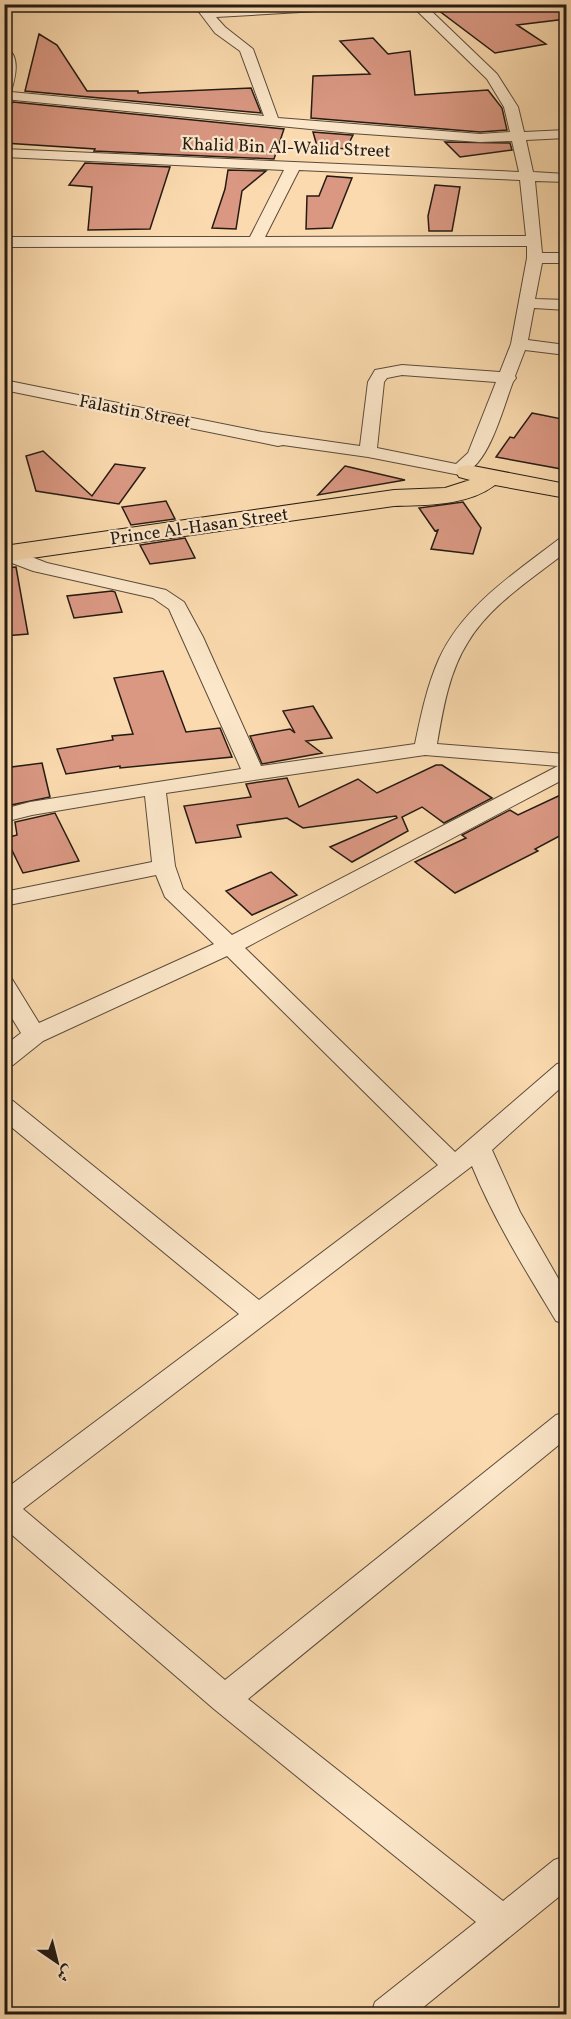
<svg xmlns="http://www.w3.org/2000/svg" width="571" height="2019" viewBox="0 0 571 2019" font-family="Vollkorn,Amiri,serif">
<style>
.building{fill:#da9883;stroke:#251b13;stroke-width:1.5}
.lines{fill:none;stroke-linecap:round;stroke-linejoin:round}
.minor-casing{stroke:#5a4b3a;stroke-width:2}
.primary-casing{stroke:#251b13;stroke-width:2}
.minor{fill:#fce7ca;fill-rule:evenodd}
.primary{fill:#fadaae;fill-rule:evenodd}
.labels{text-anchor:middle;stroke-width:4.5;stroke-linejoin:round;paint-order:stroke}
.far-street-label{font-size:18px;fill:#251b13;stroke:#fce7ca}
</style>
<rect width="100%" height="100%" fill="#fadaae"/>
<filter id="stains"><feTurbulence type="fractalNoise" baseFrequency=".00333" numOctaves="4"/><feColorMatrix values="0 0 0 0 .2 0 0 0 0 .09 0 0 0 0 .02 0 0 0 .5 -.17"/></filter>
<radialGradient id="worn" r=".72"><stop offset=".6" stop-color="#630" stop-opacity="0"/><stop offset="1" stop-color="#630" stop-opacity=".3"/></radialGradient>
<path class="building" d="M 430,4 L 565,4 L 566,19 L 517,25 L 546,44 L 495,53 Z
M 39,34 L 57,45 L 87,91 L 138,91 L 138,93 L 251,88 L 261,113 L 25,91 Z
M 373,38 L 388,54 L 410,51 L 415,95 L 488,90 L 502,108 L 507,130 L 480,132 L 311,118 L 313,76 L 370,74 L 340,41 Z
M 13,102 L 284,129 L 274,159 L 94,151 L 95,149 L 4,143 L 4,113 Z
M 313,132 L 351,135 L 353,135 L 346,149 L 317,146 Z
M 445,142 L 510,143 L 512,150 L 460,157 Z
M 85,163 L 170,167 L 150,229 L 88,230 L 92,187 L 69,185 Z
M 228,170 L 266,171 L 242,191 L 236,229 L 212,228 L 225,189 Z
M 327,176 L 352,178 L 332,228 L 306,229 L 307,196 L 319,196 Z
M 435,185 L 460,187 L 452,231 L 429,231 L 428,216 Z
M 532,413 L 567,420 L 567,470 L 496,457 L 510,437 L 514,438 Z
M 43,451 L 92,496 L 115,464 L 145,468 L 119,504 L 36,491 L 26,456 Z
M 345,466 L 405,480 L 318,495 Z
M 166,501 L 175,519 L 131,525 L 122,507 Z
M 463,502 L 481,528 L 473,554 L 431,549 L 438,530 L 435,531 L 419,508 Z
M 185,538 L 195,558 L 150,564 L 140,545 Z
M 16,567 L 28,634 L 4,636 L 4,568 Z
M 112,591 L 115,592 L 122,612 L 74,618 L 67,596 Z
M 163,671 L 186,732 L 220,728 L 232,757 L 120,768 L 120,766 L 66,774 L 57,749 L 113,740 L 112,736 L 133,734 L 114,678 Z
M 313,706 L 332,738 L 306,741 L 322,753 L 262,764 L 250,736 L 290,729 L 295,733 L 283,711 Z
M 42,763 L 50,797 L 11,805 L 4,768 Z
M 436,765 L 442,765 L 492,798 L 444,823 L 422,807 L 402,817 L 408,831 L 352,862 L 330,847 L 397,818 L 396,816 L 303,828 L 287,818 L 237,825 L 241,837 L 196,843 L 184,806 L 251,797 L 246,784 L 287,778 L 299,807 L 358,779 L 377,793 Z
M 567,792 L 567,832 L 535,849 L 538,851 L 455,893 L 415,862 L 466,838 L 462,835 L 510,810 L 518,815 Z
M 55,813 L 79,861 L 23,873 L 6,838 L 17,835 L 15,822 Z
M 271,872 L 297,895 L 252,915 L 226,891 Z"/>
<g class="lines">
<g class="minor-casing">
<path id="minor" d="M 193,4 L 206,4 L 211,10 L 300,4 L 374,4 L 368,8 L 216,17 L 225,27 L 253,49 L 278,118 L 480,134 L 510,132 L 504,107 L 487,79 L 410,4 L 424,4 L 497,74 L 518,107 L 524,132 L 566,130 L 566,138 L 526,140 L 533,172 L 566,174 L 566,182 L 535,181 L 542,253 L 566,253 L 566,263 L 542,263 L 535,299 L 566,300 L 566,310 L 534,308 L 528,340 L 566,345 L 566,355 L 525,350 L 515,376 L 516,378 L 513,382 C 503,407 489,468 460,475 L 368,457 L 283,445 L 278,446 L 4,390 L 4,380 L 262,432 L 360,446 L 368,382 L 375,370 L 402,365 L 500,372 L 511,344 L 527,258 L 527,246 L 4,247 L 4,237 L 250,237 L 284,170 L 4,157 L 4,149 L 519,172 L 512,141 L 480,142 L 351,133 L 4,99 L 4,47 C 22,54 15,78 11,92 L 264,116 L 240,51 L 215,33 ZM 299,170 L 520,180 L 526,236 L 265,237 ZM 402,375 L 496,382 L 468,453 L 456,464 L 377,448 L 384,382 L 387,378 Z
M 566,537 L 566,552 C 532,579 491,604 468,642 C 449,672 443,709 437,744 L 566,754 L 566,778 L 245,948 L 455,1152 L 557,1064 L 566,1062 L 566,1083 L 492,1150 L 520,1212 L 566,1292 L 566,1324 L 556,1321 C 526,1271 494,1220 472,1166 L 23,1509 L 225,1680 L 556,1415 L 566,1412 L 566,1439 L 248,1699 L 503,1901 L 554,1860 L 566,1856 L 566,1891 L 415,2014 L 371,2014 L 375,2002 L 476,1922 L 214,1709 L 4,1528 L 4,1490 L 239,1314 L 4,1121 L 4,1099 L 13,1101 L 259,1300 L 438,1165 L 227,956 L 43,1041 L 13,1065 L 4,1067 L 4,1046 L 21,1033 L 4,1005 L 4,976 L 12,979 L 39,1023 L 214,944 L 165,897 L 156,875 L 4,906 L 4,892 L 152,862 L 145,796 L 32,815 L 4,822 L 4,809 L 30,802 L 241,769 L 169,609 L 153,598 L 33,571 L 4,560 L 4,549 L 14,550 L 47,563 L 166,590 L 184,602 L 203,637 L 261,766 L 415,744 C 421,715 427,686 439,659 C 463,606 515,573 559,539 ZM 425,755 L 558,766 L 232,935 L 183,889 L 175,866 L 166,793 Z"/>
</g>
<g class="primary-casing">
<path id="primary" d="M 468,465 L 566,484 L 566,498 L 495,485 C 467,506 427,505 394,506 L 4,562 L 4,546 L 394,490 L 445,488 L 470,480 L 459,477 L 456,472 L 459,467 Z"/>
</g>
<use href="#minor" class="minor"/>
<use href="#primary" class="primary"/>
</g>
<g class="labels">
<g class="far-street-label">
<text transform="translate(286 147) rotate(2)" y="6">Khalid Bin Al-Walid Street</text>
<text transform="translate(135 411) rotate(11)" y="6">Falastin Street</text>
<text transform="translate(199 526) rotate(-8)" y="6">Prince Al-Hasan Street</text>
</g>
</g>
<rect width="571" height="2019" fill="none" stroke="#fadaae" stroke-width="24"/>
<rect x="6" y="6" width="559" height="2007" fill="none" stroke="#251b13" stroke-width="3"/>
<rect x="12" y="12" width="547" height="1995" fill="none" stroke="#251b13" stroke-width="1.5"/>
<g transform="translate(57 1962) rotate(145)" stroke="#fce7ca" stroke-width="4.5" paint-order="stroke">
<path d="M0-4.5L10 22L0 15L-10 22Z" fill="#251b13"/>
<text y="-9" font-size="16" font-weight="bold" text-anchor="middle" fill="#251b13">ش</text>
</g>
<rect width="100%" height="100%" filter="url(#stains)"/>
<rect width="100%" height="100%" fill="url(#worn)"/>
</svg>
